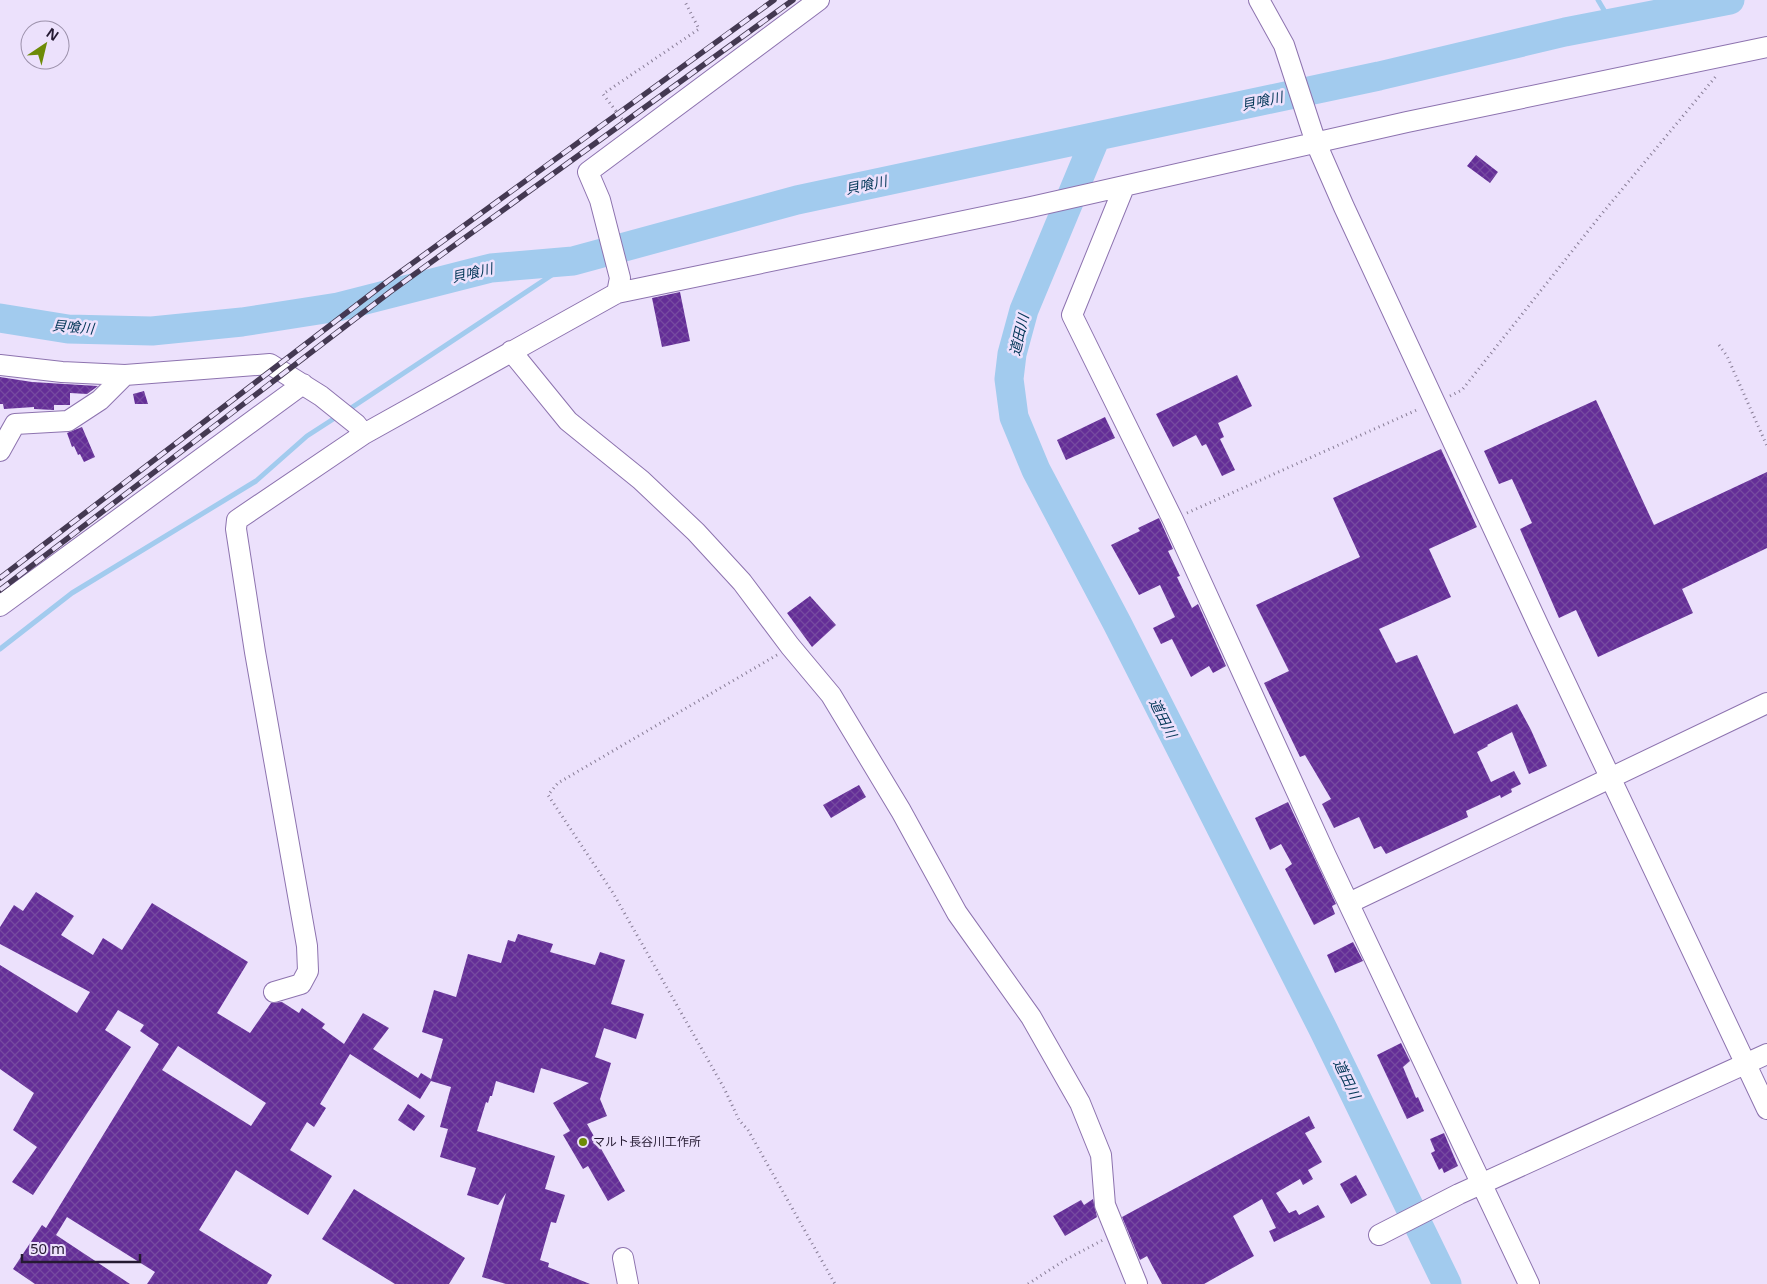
<svg xmlns="http://www.w3.org/2000/svg" width="1767" height="1284" viewBox="0 0 1767 1284" font-family="'Noto Sans','Noto Sans JP',sans-serif">
<style>
.lines{fill:none;stroke-linecap:round;stroke-linejoin:round}
.stream{stroke:#a2cbee;stroke-width:5}
.river{stroke:#a2cbee;stroke-width:29}
.building{fill:url(#building-cross-hatch);fill-rule:evenodd}
.minor-casing{stroke:#8d73af;stroke-width:22}
.path{stroke:#887d96;stroke-width:3;stroke-dasharray:1 4;stroke-linecap:butt}
.minor{stroke:#fff;stroke-width:20}
.rail-casing{stroke:#443952;stroke-width:5.5}
.rail{stroke:#ece1fc;stroke-width:4;stroke-dasharray:11;stroke-linecap:butt}
.poi-dot{fill:#6d8b07;stroke:#ece1fc;stroke-width:2}
.labels{text-anchor:middle;stroke-width:5;stroke-linejoin:round;paint-order:stroke}
.poi-label{font-size:12px;fill:#251a32;stroke:#ece1fc;text-anchor:start}
.water-label{font-size:14px;font-style:italic;fill:#003556;stroke:#ece1fc}
</style>
<defs>
<pattern id="building-cross-hatch" width="8" height="8" patternUnits="userSpaceOnUse" patternTransform="scale(1.25)"><rect width="8" height="8" fill="#642e97"/><path d="M0 0l8 8M0 8l8-8" fill="none" stroke="#764aa0"/></pattern>
</defs>
<rect width="100%" height="100%" fill="#ece1fc"/>
<g class="lines">
<path class="stream" d="M 1598,0 L 1611,22
M 348,410 L 573,261
M 0,649 L 72,593 L 256,481 L 307,436 L 338,416"/>
<path class="river" d="M 1096,137 L 1024,310 L 1012,354 L 1009,379 L 1014,417 L 1036,470 L 1117,623 L 1323,1029 L 1447,1284
M 0,318 L 68,329 L 152,331 L 242,322 L 338,307 L 491,268 L 573,261 L 797,200 L 1379,76 L 1565,32 L 1730,0"/>
</g>
<path class="building" d="M 1476,155 L 1498,172 L 1490,183 L 1467,166 Z
M 680,292 L 690,341 L 662,347 L 652,298 Z
M 1237,375 L 1252,406 L 1218,423 L 1224,437 L 1220,439 L 1235,470 L 1222,476 L 1206,444 L 1202,446 L 1196,435 L 1173,447 L 1156,414 Z
M 0,377 L 32,382 L 98,386 L 87,394 L 70,393 L 70,405 L 54,405 L 54,410 L 34,409 L 34,407 L 4,409 L 3,404 L 0,404 Z
M 144,391 L 148,404 L 135,404 L 133,394 Z
M 1596,400 L 1654,525 L 1767,472 L 1767,548 L 1682,589 L 1693,613 L 1598,657 L 1576,610 L 1559,618 L 1520,529 L 1532,523 L 1512,479 L 1499,484 L 1484,451 Z
M 1105,417 L 1115,438 L 1066,460 L 1057,440 Z
M 82,427 L 95,457 L 84,462 L 80,454 L 78,455 L 74,446 L 72,447 L 67,433 Z
M 1441,449 L 1477,527 L 1429,549 L 1451,597 L 1379,629 L 1396,663 L 1417,655 L 1454,734 L 1517,704 L 1531,730 L 1547,766 L 1529,774 L 1512,732 L 1487,745 L 1488,746 L 1477,752 L 1491,782 L 1514,771 L 1521,784 L 1511,789 L 1512,792 L 1501,798 L 1500,795 L 1466,811 L 1468,817 L 1386,854 L 1381,846 L 1374,849 L 1359,817 L 1334,828 L 1322,804 L 1331,799 L 1305,755 L 1300,757 L 1264,683 L 1289,671 L 1256,605 L 1360,557 L 1333,498 Z
M 1159,518 L 1173,549 L 1168,551 L 1180,576 L 1177,577 L 1192,608 L 1198,604 L 1226,666 L 1213,673 L 1209,666 L 1191,677 L 1172,639 L 1161,644 L 1153,628 L 1175,617 L 1160,585 L 1139,595 L 1111,545 L 1140,531 L 1138,528 Z
M 810,596 L 836,625 L 812,647 L 787,613 Z
M 859,785 L 866,797 L 831,818 L 823,805 Z
M 1288,802 L 1336,904 L 1332,906 L 1335,914 L 1314,925 L 1285,869 L 1292,864 L 1281,844 L 1270,850 L 1255,818 Z
M 36,892 L 74,916 L 61,935 L 93,955 L 103,938 L 122,950 L 152,903 L 248,962 L 217,1013 L 250,1033 L 271,1003 L 282,1002 L 299,1013 L 302,1008 L 325,1024 L 322,1028 L 344,1044 L 363,1013 L 389,1028 L 373,1049 L 418,1078 L 421,1073 L 431,1079 L 443,1039 L 422,1032 L 434,990 L 456,997 L 468,954 L 501,963 L 508,940 L 515,942 L 518,934 L 553,944 L 550,952 L 595,965 L 600,952 L 625,960 L 611,1004 L 644,1014 L 636,1039 L 604,1028 L 595,1057 L 611,1063 L 600,1099 L 607,1116 L 587,1124 L 625,1191 L 608,1201 L 588,1166 L 583,1169 L 563,1135 L 570,1131 L 553,1103 L 589,1083 L 541,1068 L 534,1093 L 496,1081 L 492,1096 L 490,1096 L 488,1103 L 486,1102 L 477,1131 L 555,1156 L 545,1189 L 565,1195 L 556,1223 L 551,1222 L 540,1260 L 549,1263 L 548,1267 L 590,1284 L 506,1284 L 482,1277 L 506,1193 L 498,1205 L 467,1195 L 476,1168 L 440,1157 L 448,1129 L 440,1127 L 451,1087 L 431,1081 L 420,1099 L 350,1054 L 320,1104 L 326,1108 L 314,1127 L 307,1122 L 290,1150 L 332,1176 L 308,1215 L 236,1170 L 199,1230 L 272,1275 L 267,1284 L 147,1284 L 155,1272 L 67,1217 L 56,1235 L 130,1284 L 35,1284 L 13,1269 L 42,1225 L 46,1228 L 159,1044 L 140,1031 L 144,1025 L 118,1010 L 105,1030 L 131,1047 L 33,1195 L 12,1182 L 37,1147 L 13,1130 L 34,1093 L 0,1069 L 0,965 L 77,1013 L 90,992 L 0,944 L 0,927 L 14,905 L 23,911 ZM 178,1046 L 266,1103 L 251,1126 L 162,1070 Z
M 1353,942 L 1363,961 L 1335,973 L 1327,955 Z
M 1401,1043 L 1410,1061 L 1403,1067 L 1416,1098 L 1418,1097 L 1424,1111 L 1407,1119 L 1377,1055 Z
M 408,1104 L 425,1116 L 414,1131 L 398,1120 Z
M 1309,1116 L 1315,1128 L 1305,1133 L 1322,1162 L 1308,1170 L 1313,1179 L 1303,1185 L 1300,1179 L 1276,1193 L 1289,1213 L 1296,1210 L 1299,1215 L 1318,1205 L 1325,1217 L 1274,1242 L 1269,1231 L 1276,1228 L 1262,1199 L 1233,1216 L 1254,1256 L 1204,1284 L 1162,1284 L 1147,1256 L 1140,1260 L 1122,1217 Z
M 1444,1133 L 1458,1166 L 1444,1173 L 1442,1168 L 1439,1170 L 1431,1153 L 1435,1151 L 1430,1139 Z
M 1356,1175 L 1367,1195 L 1351,1204 L 1340,1184 Z
M 354,1189 L 465,1258 L 449,1284 L 395,1284 L 322,1239 Z
M 1093,1199 L 1097,1217 L 1065,1236 L 1053,1216 L 1081,1200 L 1084,1205 Z"/>
<g class="lines">
<g class="minor-casing">
<path id="minor" d="M 1259,0 L 1284,45 L 1316,143 L 1344,207 L 1540,629 L 1767,1109
M 1124,187 L 1072,315 L 1173,520 L 1326,856 L 1529,1284
M 617,293 L 620,278 L 600,200 L 588,172 L 819,0
M 511,351 L 568,421 L 641,480 L 696,532 L 742,582 L 790,646 L 831,695 L 901,811 L 957,913 L 1031,1017 L 1080,1103 L 1101,1155 L 1105,1205 L 1137,1284
M 0,365 L 62,372 L 125,375 L 270,364 L 321,396 L 356,424 L 364,434
M 0,451 L 15,424 L 68,421 L 100,400 L 125,375
M 0,606 L 303,384
M 1349,903 L 1767,703
M 274,992 L 301,984 L 308,971 L 307,946 L 255,652 L 236,529 L 237,520 L 364,434 L 617,293 L 1031,207 L 1407,122 L 1767,47
M 1379,1235 L 1459,1194 L 1767,1054
M 623,1258 L 628,1284"/>
</g>
<path class="path" d="M 625,123 L 603,94 L 699,29 L 684,0
M 1719,345 L 1727,356 L 1767,446
M 1450,396 L 1462,390 L 1600,216 L 1717,75
M 1187,513 L 1419,409
M 777,655 L 558,783 L 548,795 L 613,893 L 724,1088 L 739,1120 L 748,1130 L 835,1284
M 1028,1284 L 1065,1260 L 1103,1240"/>
<use href="#minor" class="minor"/>
<g class="rail-casing">
<path id="rail" d="M 0,578 L 388,281 L 774,0
M 0,590 L 390,292 L 793,0"/>
</g>
<use href="#rail" class="rail"/>
</g>
<circle class="poi-dot" cx="583" cy="1142" r="5"/>
<g class="labels">
<g class="poi-label">
<text x="593" y="1146">マルト長谷川工作所</text>
</g>
<g class="water-label">
<text transform="translate(1262 101) rotate(-12)" y="5">貝喰川</text>
<text transform="translate(866 185) rotate(-12)" y="5">貝喰川</text>
<text transform="translate(472 273) rotate(-13)" y="5">貝喰川</text>
<text transform="translate(73 327) rotate(5)" y="5">貝喰川</text>
<text transform="translate(1019 335) rotate(-77)" y="5">道田川</text>
<text transform="translate(1163 718) rotate(63)" y="5">道田川</text>
<text transform="translate(1347 1079) rotate(64)" y="5">道田川</text>
</g>
</g>
<g transform="translate(45 45) rotate(35)"><circle r="24" fill="#ece1fc" stroke="#9c91ab"/>
<path d="M0-4L9 19L0 12L-9 19Z" fill="#6d8b07"/>
<text y="-8" font-size="14" font-weight="bold" text-anchor="middle" fill="#251a32">N</text>
</g>
<path d="M22 1254v8h118v-8" fill="none" stroke="#251a32" stroke-width="2.5"/>
<text x="30" y="1254" font-size="15" fill="#251a32" stroke="#ece1fc" stroke-width="4" paint-order="stroke">50 m</text>
</svg>
